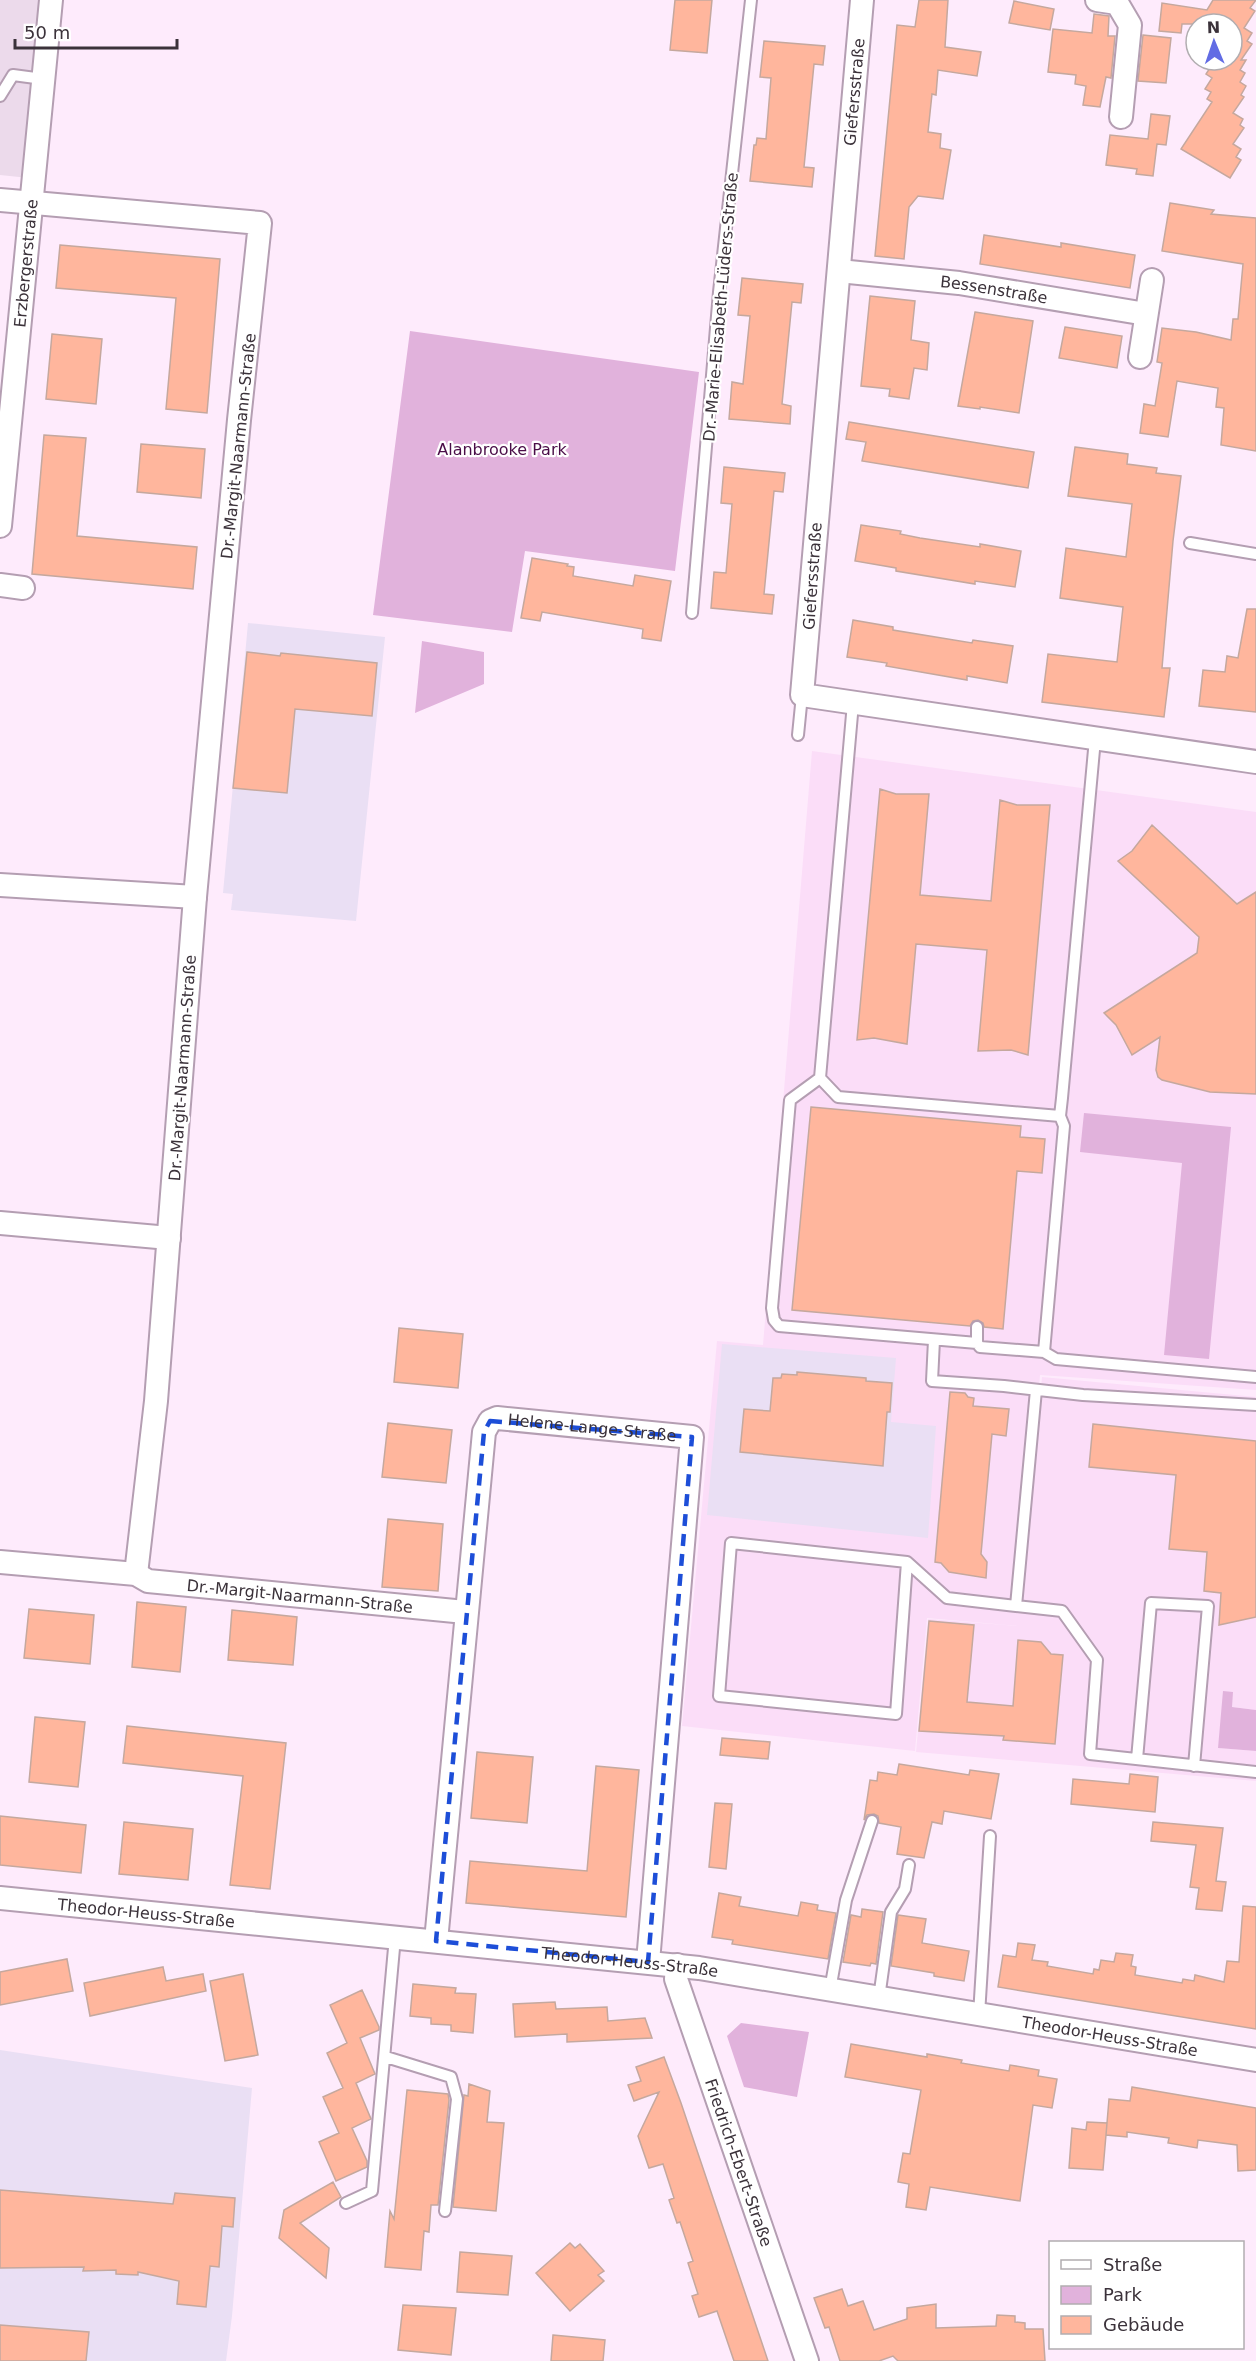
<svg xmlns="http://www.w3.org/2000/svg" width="1256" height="2361" viewBox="0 0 1256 2361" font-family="'DejaVu Sans',sans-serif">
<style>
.built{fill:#fbddf8}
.industrial{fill:#ecdaeb}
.education{fill:#eadff4}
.green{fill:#e1b2dc}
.building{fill:#ffb69d;stroke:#c5a89e;stroke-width:1.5}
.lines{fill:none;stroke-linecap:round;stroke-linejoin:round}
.lane-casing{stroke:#b49eb2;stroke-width:14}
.street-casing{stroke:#b49eb2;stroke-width:26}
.lane{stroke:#fff;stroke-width:10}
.street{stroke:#fff;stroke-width:22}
.marked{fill:none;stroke:#1d4ed8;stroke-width:4.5;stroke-dasharray:12 8;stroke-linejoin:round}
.labels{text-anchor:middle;stroke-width:4.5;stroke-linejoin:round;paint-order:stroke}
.street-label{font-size:16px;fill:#3b323a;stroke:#fff}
.park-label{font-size:16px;fill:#4a0d48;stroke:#fff}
</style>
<rect width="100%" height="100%" fill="#feebfc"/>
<path class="built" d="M 812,751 L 1256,812 L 1256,1390 L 1040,1375 L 1020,1604 L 1042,1377 L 1256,1397 L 1256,1710 L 1232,1707 L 1218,1748 L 1256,1751 L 1256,1781 L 916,1752 L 928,1619 L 1019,1626 L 927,1618 L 915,1751 L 682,1726 L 717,1341 L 763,1345 Z"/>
<path class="industrial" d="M 0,0 L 49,0 L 29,178 L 0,175 Z"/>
<path class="education" d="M 248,623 L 385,637 L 356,921 L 231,910 L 233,894 L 223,893 Z
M 722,1344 L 896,1358 L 891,1422 L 936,1426 L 928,1538 L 707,1515 Z
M 0,2050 L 252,2088 L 232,2316 L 226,2361 L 0,2361 Z"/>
<path class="green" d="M 410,331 L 699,372 L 675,571 L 525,551 L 512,632 L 373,615 Z
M 422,641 L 484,652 L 484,684 L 415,713 Z
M 1084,1113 L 1231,1127 L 1209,1359 L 1164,1355 L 1182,1163 L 1080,1152 Z
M 1223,1691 L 1233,1692 L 1232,1707 L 1256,1710 L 1256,1751 L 1218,1748 Z
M 741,2023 L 809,2032 L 797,2097 L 744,2087 L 727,2036 Z"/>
<path class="building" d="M 675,0 L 712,0 L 707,53 L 670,50 Z
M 919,0 L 948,0 L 945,47 L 981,52 L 977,76 L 938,70 L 936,95 L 932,94 L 928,132 L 941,134 L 940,148 L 951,150 L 943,199 L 918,196 L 909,207 L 904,259 L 875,256 L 897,25 L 915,27 Z
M 1213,0 L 1256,0 L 1250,8 L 1255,11 L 1244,28 L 1252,33 L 1247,41 L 1252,44 L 1241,60 L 1246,60 L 1240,70 L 1245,73 L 1240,82 L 1246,86 L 1241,95 L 1244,97 L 1233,113 L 1243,119 L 1240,125 L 1244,128 L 1233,144 L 1241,149 L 1236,157 L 1241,160 L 1230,178 L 1181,149 L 1212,102 L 1207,99 L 1211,92 L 1205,89 L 1212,78 L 1206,74 L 1215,60 L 1232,60 L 1232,24 L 1182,24 L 1181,33 L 1159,31 L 1162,3 L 1207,10 Z
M 1014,1 L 1054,9 L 1050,30 L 1009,23 Z
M 1094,14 L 1109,16 L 1108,36 L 1115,36 L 1111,78 L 1106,77 L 1100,107 L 1083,105 L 1086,86 L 1075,84 L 1076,75 L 1048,72 L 1053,29 L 1092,33 Z
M 1143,35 L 1171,38 L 1166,83 L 1138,81 Z
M 764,41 L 825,46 L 823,65 L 814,64 L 804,167 L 814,168 L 812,187 L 750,181 L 754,145 L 756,145 L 757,138 L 766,139 L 771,78 L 760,77 Z
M 1151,114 L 1170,116 L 1166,145 L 1157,144 L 1153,176 L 1136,174 L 1137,169 L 1106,165 L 1110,135 L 1148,139 Z
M 1170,203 L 1214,210 L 1211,214 L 1256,218 L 1256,451 L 1221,445 L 1224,408 L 1216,407 L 1218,388 L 1177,381 L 1168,437 L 1140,433 L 1144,404 L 1155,406 L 1162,363 L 1157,362 L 1162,328 L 1196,332 L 1231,340 L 1233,319 L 1238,319 L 1243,264 L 1162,251 Z
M 984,235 L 1061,247 L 1061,243 L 1135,255 L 1130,288 L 980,264 Z
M 60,245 L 220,259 L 207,413 L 166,409 L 176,298 L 56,288 Z
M 742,278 L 803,284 L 801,303 L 792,302 L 782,404 L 791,406 L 790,424 L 729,419 L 732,382 L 743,384 L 750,316 L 738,315 Z
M 870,296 L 915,301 L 911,340 L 929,343 L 927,370 L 914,368 L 909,399 L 889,396 L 890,389 L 861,386 Z
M 975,312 L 1033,321 L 1019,413 L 980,407 L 980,409 L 958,406 Z
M 1065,327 L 1122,336 L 1117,368 L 1059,358 Z
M 52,334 L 102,339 L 96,404 L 46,399 Z
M 849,422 L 1034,452 L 1028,488 L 862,461 L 866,442 L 846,439 Z
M 44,435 L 86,438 L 77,536 L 197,547 L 193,589 L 32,574 Z
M 141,444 L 205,449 L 201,498 L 137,492 Z
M 1075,447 L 1128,454 L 1127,464 L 1157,468 L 1156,473 L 1181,476 L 1173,541 L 1162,668 L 1170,668 L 1164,717 L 1042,702 L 1048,654 L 1117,662 L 1123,607 L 1060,598 L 1066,548 L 1126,557 L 1132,504 L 1068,496 Z
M 724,467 L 785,473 L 783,492 L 774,491 L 764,594 L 774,595 L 772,614 L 711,608 L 714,572 L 726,573 L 732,504 L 721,503 Z
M 861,525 L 901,531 L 900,534 L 920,538 L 980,547 L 980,544 L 1021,551 L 1015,587 L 975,581 L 975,584 L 896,571 L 896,568 L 855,561 Z
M 532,558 L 568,564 L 567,566 L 574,567 L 573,576 L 633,586 L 635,575 L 671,581 L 661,641 L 642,638 L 643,629 L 542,612 L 540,621 L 521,618 Z
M 1247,609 L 1256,609 L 1256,712 L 1199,706 L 1203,670 L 1225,672 L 1227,656 L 1238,658 Z
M 853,620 L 893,627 L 893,630 L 972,643 L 973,640 L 1013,646 L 1007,683 L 967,676 L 967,680 L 886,666 L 887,663 L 847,657 Z
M 247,652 L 280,656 L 281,653 L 377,663 L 372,716 L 295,709 L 287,793 L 233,788 Z
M 880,789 L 896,794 L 929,794 L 920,895 L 991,901 L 1000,800 L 1017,805 L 1050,805 L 1028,1055 L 1011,1050 L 978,1051 L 987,950 L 916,944 L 907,1044 L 874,1038 L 857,1040 Z
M 1152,825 L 1237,904 L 1256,892 L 1256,1094 L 1210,1092 L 1162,1080 L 1158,1077 L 1156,1070 L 1160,1037 L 1132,1055 L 1116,1025 L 1104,1013 L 1197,953 L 1199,937 L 1118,861 L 1132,851 Z
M 811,1107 L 1021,1126 L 1020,1137 L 1045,1139 L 1042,1173 L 1017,1171 L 1003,1329 L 984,1327 L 983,1323 L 978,1320 L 973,1321 L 970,1326 L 792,1310 Z
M 399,1328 L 463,1334 L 458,1388 L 394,1382 Z
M 797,1372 L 866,1378 L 866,1381 L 892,1383 L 890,1412 L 887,1412 L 883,1466 L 740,1452 L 744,1409 L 770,1411 L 773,1378 L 781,1378 L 782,1374 L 797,1375 Z
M 950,1392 L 965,1393 L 968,1397 L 974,1398 L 973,1406 L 1009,1409 L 1006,1436 L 992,1434 L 981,1554 L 987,1562 L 986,1578 L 949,1572 L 941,1563 L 935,1562 Z
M 388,1423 L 452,1430 L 446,1483 L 382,1477 Z
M 1093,1424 L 1256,1441 L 1256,1617 L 1219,1625 L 1221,1593 L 1204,1591 L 1207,1552 L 1169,1549 L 1176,1475 L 1089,1467 Z
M 388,1519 L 443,1524 L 438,1591 L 382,1587 Z
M 137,1602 L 186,1607 L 180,1672 L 132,1667 Z
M 29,1609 L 94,1615 L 90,1664 L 24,1658 Z
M 232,1610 L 297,1617 L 293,1665 L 228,1660 Z
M 929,1621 L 974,1625 L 967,1702 L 1013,1706 L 1018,1640 L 1041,1642 L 1051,1654 L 1063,1655 L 1055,1744 L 1003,1740 L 1004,1736 L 919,1731 Z
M 35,1717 L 85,1722 L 78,1787 L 29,1782 Z
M 127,1726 L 286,1743 L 270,1889 L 230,1885 L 243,1776 L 123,1763 Z
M 722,1738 L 770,1742 L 768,1759 L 720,1755 Z
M 477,1752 L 533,1757 L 527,1823 L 471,1818 Z
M 899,1764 L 969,1775 L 970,1770 L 999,1774 L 991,1819 L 944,1811 L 942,1824 L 932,1822 L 924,1858 L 897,1854 L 901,1827 L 879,1823 L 878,1816 L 874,1814 L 867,1815 L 864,1820 L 870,1780 L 877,1781 L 878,1772 L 897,1775 Z
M 596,1766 L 639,1770 L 626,1917 L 466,1903 L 470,1861 L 587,1871 Z
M 1130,1774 L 1158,1777 L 1155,1812 L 1071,1804 L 1073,1779 L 1129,1784 Z
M 715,1803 L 732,1804 L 726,1869 L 709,1867 Z
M 0,1816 L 86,1825 L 81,1873 L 0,1865 Z
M 124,1822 L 193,1829 L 188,1880 L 119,1874 Z
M 1153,1822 L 1223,1828 L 1216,1881 L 1226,1882 L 1222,1911 L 1196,1909 L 1199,1888 L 1190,1887 L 1196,1845 L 1151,1841 Z
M 719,1893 L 741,1897 L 739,1906 L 798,1916 L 801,1902 L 818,1905 L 817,1910 L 836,1913 L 828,1959 L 732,1944 L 733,1940 L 712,1937 Z
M 1243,1906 L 1256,1907 L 1256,2029 L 998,1987 L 1003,1955 L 1016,1957 L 1018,1943 L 1035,1945 L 1032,1960 L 1048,1962 L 1047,1966 L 1093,1974 L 1094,1969 L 1099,1970 L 1101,1960 L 1114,1962 L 1116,1953 L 1133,1955 L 1131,1966 L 1136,1967 L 1135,1975 L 1182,1983 L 1183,1979 L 1194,1981 L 1195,1975 L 1224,1982 L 1227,1961 L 1239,1962 Z
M 862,1909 L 883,1912 L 876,1964 L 871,1963 L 870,1966 L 843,1962 L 851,1915 L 861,1917 Z
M 898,1915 L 926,1919 L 922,1943 L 969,1951 L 964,1981 L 934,1976 L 934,1973 L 891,1966 Z
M 67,1959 L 73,1991 L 0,2005 L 0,1972 Z
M 163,1967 L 166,1981 L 203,1974 L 206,1991 L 90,2016 L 84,1983 Z
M 243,1974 L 258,2055 L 225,2061 L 210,1981 Z
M 413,1984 L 456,1988 L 455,1993 L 476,1994 L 473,2033 L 451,2031 L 451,2025 L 431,2024 L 431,2018 L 410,2016 Z
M 362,1990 L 379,2027 L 379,2030 L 360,2038 L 375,2074 L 356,2083 L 371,2119 L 352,2128 L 367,2161 L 367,2167 L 336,2181 L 319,2142 L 339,2133 L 323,2097 L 343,2088 L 327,2053 L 347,2043 L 330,2005 Z
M 555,2002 L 556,2009 L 607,2007 L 608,2021 L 645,2018 L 652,2038 L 567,2042 L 567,2034 L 515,2037 L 513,2004 Z
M 851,2044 L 927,2057 L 927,2054 L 962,2060 L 961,2063 L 1009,2071 L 1010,2065 L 1039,2070 L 1038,2076 L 1057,2079 L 1052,2108 L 1033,2105 L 1020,2201 L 930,2187 L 926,2210 L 906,2207 L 909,2184 L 898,2182 L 903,2153 L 910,2154 L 921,2090 L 845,2077 Z
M 664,2057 L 681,2103 L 768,2361 L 734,2361 L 717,2311 L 699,2317 L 692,2296 L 698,2294 L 688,2263 L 693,2261 L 680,2222 L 677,2223 L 669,2200 L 674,2198 L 663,2164 L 649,2168 L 638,2136 L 659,2092 L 634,2101 L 628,2085 L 641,2081 L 636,2067 Z
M 469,2084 L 490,2091 L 487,2122 L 504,2123 L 496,2211 L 453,2207 L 464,2095 L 468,2096 Z
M 1132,2087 L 1256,2108 L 1256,2170 L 1238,2171 L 1237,2145 L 1198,2140 L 1197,2148 L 1168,2143 L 1169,2138 L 1127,2132 L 1127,2137 L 1106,2135 L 1109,2099 L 1130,2101 Z
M 407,2090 L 448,2094 L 449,2100 L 438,2205 L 431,2205 L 429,2232 L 424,2231 L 421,2270 L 385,2267 L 390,2211 L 394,2219 Z
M 1087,2122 L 1107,2123 L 1103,2170 L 1069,2168 L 1072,2128 L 1086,2130 Z
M 333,2182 L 341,2197 L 300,2223 L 329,2248 L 326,2278 L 279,2238 L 284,2210 Z
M 0,2190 L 173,2204 L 175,2193 L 235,2198 L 233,2227 L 222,2226 L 219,2267 L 210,2266 L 206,2307 L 177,2304 L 179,2281 L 138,2272 L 138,2275 L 116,2274 L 116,2270 L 83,2271 L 84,2267 L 0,2268 Z
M 570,2243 L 575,2248 L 580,2244 L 604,2271 L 598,2275 L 604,2281 L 570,2311 L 536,2273 Z
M 460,2252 L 512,2256 L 508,2295 L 457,2292 Z
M 842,2289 L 848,2306 L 863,2301 L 874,2330 L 907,2319 L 907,2308 L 936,2304 L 936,2328 L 996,2326 L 997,2315 L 1015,2316 L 1015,2322 L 1025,2323 L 1025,2329 L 1043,2329 L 1045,2361 L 898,2361 L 893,2356 L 879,2361 L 840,2361 L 829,2327 L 825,2328 L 814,2298 Z
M 403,2305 L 456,2308 L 451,2355 L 398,2350 Z
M 0,2325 L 89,2332 L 86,2361 L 0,2361 Z
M 553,2335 L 605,2340 L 603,2361 L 551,2361 Z"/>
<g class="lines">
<g class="lane-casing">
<path id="lane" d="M 0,96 L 13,75 L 43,79
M 1190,543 L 1256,554
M 692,613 L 719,292 L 751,0
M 853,703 L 820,1078 L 838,1097 L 1060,1116
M 798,735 L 802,695
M 820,1078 L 790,1100 L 772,1308 L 774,1320 L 779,1326 L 977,1343
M 977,1327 L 977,1343 L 980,1347 L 1044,1352 L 1056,1359 L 1256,1377
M 934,1340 L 932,1381 L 1004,1386 L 1083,1395 L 1256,1405
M 1044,1352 L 1064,1126 L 1060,1116 L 1062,1098 L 1095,739
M 1036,1390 L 1016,1606 L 1062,1611 L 1097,1660 L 1090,1754 L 1256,1772
M 907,1562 L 896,1714 L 719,1696 L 731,1543 L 907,1562 L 947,1598 L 1016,1606
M 1137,1759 L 1151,1603 L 1208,1606 L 1194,1766
M 830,1990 L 846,1900 L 872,1821
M 879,1998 L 891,1912 L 905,1889 L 909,1865
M 979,2015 L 990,1836
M 386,2057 L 451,2077 L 457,2099 L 445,2211
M 346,2203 L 372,2191 L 395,1937"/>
</g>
<g class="street-casing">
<g id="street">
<path d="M 862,0 L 802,695 L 1256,762"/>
<path d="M 1097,0 L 1117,3 L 1130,25 L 1121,117"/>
<path d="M 0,200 L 260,223 L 239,420 L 195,897 L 156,1401 L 136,1574"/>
<path id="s1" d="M 839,271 L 959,283 L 1146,314"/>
<path d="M 1140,357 L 1152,280"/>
<path id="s2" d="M 0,526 L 51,0"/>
<path d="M 0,585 L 23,588"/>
<path d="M 0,885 L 195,897"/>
<path d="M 0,1223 L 169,1238"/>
<path id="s3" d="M 0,1562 L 136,1574 L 148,1581 L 465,1612"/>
<path id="s4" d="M 0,1898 L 699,1968 L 1256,2060"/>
<path id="s5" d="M 436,1941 L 484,1432 L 490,1421 L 497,1418 L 692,1437 L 648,1962"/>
<path id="s6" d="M 677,1965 L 676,1979 L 807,2361"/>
</g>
</g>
<use href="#lane" class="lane"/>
<use href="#street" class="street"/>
</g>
<path class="marked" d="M 490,1421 L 692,1437 L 648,1962 L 436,1941 L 484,1432 Z"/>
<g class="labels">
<g class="street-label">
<text transform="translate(854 92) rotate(-85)" y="6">Giefersstraße</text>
<text dy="6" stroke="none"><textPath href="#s2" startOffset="264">Erzbergerstraße</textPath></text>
<text dy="6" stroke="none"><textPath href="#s1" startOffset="156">Bessenstraße</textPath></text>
<text transform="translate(720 307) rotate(-85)" y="6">Dr.-Marie-Elisabeth-Lüders-Straße</text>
<text transform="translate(238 446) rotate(-84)" y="6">Dr.-Margit-Naarmann-Straße</text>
<text transform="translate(812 576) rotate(-86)" y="6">Giefersstraße</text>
<text transform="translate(182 1068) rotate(-86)" y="6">Dr.-Margit-Naarmann-Straße</text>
<text dy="6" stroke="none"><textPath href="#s5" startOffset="627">Helene-Lange-Straße</textPath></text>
<text dy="6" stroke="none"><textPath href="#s3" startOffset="303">Dr.-Margit-Naarmann-Straße</textPath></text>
<text dy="6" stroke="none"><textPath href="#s4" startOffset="147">Theodor-Heuss-Straße</textPath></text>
<text dy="6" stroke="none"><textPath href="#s4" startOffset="633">Theodor-Heuss-Straße</textPath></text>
<text dy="6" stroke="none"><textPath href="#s4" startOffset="1119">Theodor-Heuss-Straße</textPath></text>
<text dy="6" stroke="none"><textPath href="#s6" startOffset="208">Friedrich-Ebert-Straße</textPath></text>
</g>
<g class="park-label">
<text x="502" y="455">Alanbrooke Park</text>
</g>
</g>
<rect x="1049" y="2241" width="195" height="108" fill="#ffffff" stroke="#b1adb0" stroke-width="1.5"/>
<rect x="1061" y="2260" width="30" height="9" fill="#ffffff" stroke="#b1adb0" stroke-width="1.5"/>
<text x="1103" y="2271" font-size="18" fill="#3b323a">Straße</text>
<rect x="1061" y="2286" width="30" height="18" fill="#e1b2dc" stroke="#b1adb0" stroke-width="1.5"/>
<text x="1103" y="2301" font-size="18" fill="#3b323a">Park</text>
<rect x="1061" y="2316" width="30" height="18" fill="#ffb69d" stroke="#b1adb0" stroke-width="1.5"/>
<text x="1103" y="2331" font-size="18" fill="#3b323a">Gebäude</text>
<g transform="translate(1214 42) rotate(358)"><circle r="28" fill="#ffffff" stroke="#b1adb0" stroke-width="1.5"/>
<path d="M0-4.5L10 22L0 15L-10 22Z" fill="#626ce4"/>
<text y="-9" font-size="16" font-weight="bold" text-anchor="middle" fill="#3b323a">N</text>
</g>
<path d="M15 39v9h162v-9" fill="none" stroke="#3b323a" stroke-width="3"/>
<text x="24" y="39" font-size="18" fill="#3b323a" stroke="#ffffff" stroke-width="4.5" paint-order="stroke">50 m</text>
</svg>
